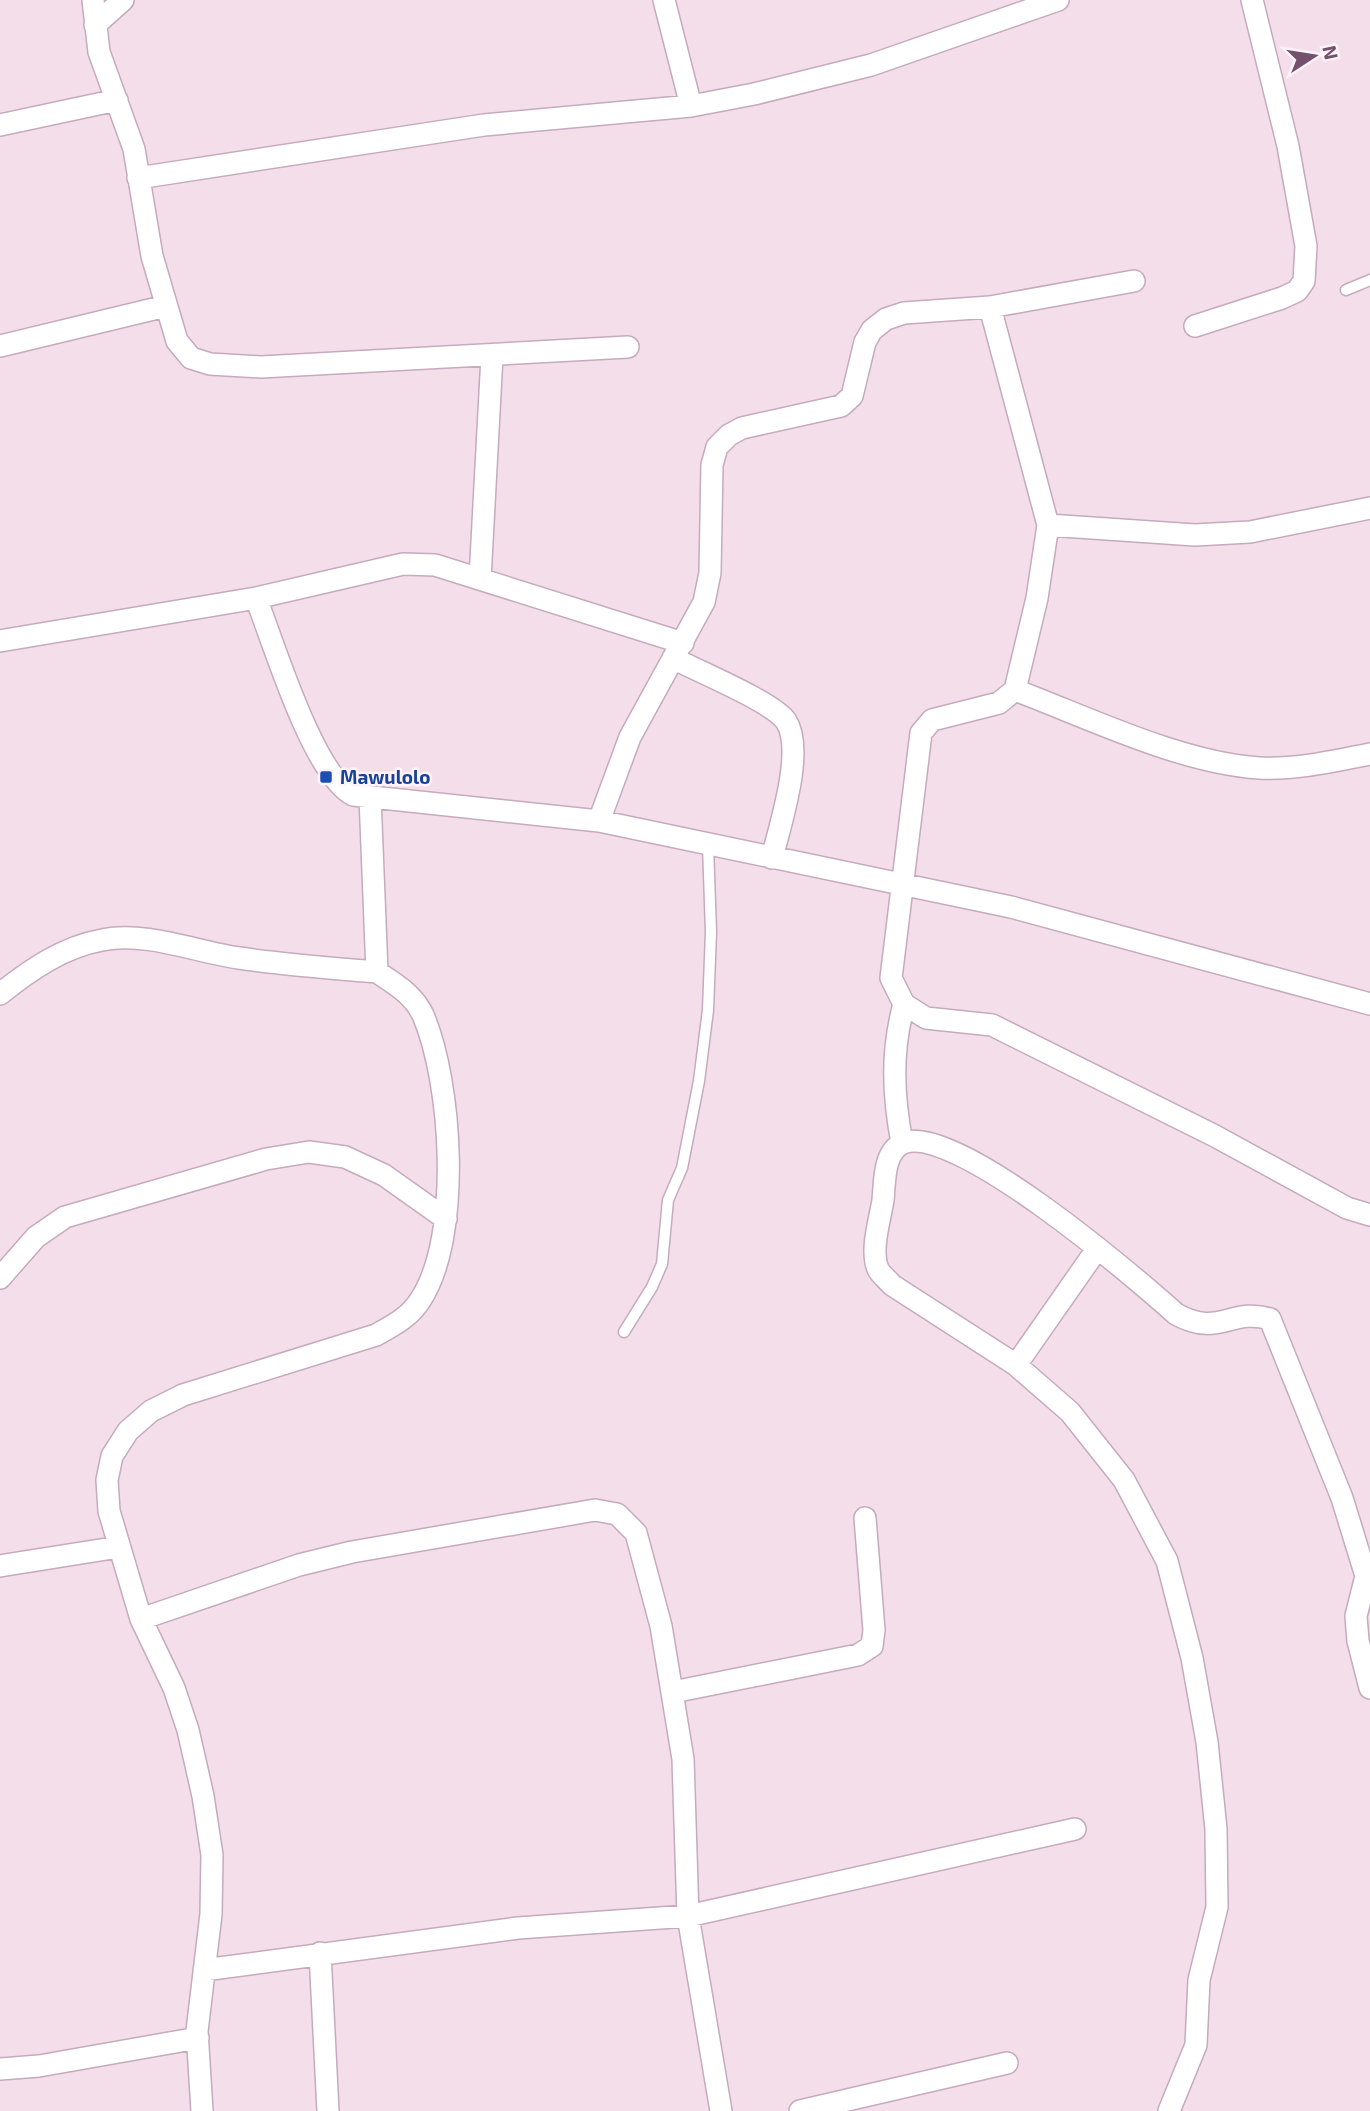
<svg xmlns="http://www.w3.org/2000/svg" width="1370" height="2111" viewBox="0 0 1370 2111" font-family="'Exo 2',sans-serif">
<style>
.residential{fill:#f4deea}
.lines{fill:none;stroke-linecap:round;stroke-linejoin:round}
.service-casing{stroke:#c5abbd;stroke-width:13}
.minor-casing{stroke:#c5abbd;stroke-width:24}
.service{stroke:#fff;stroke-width:10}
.minor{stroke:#fff;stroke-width:21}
.transit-dot{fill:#1a4fb4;stroke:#fdf3f8;stroke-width:2.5}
.labels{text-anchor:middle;stroke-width:5;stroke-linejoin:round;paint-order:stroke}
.transit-label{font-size:19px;font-weight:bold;fill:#164399;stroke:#fdf3f8;text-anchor:start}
</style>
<rect width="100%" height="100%" fill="#fbecf4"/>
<path class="residential" d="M 0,0 L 1370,0 L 1370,2111 L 0,2111 Z"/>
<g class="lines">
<g class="service-casing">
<path id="service" d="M 1346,290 L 1370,280
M 624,1332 L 652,1287 L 662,1264 L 668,1200 L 682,1168 L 699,1081 L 708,1010 L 711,932 L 708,845"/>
</g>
<g class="minor-casing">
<path id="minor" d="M 93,0 L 99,52 L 134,149 L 152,256 L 177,341 L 191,358 L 210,364 L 261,367 L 628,347
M 664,0 L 691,106
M 95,25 L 123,0
M 0,125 L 117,100
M 138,178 L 484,125 L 691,106 L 754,94 L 871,65 L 1058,0
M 990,307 L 1048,525 L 1037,598 L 1015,690 L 999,703 L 932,720 L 921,733 L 891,978 L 904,1004 L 926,1018 L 992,1025 L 1215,1136 L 1347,1208 L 1370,1215
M 1195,326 L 1282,298 L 1297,291 L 1304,281 L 1306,246 L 1288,146 L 1252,0
M 0,346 L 166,306
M 1048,525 L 1195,535 L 1250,532 L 1370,508
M 480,579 L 492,356
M 256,598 C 274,644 313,774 353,795 L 599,821 L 1011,907 L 1370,1004
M 0,641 L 256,598 L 403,564 L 435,565 L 683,643
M 673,658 C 697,671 773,702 786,721 C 805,750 780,825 772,858
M 1015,690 C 1089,718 1181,763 1259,768 C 1296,770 1334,761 1370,754
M 599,821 L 630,737 L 704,602 L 710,573 L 712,465 L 717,447 L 729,435 L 742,428 L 841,406 L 852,396 L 865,342 L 872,330 L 886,319 L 904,313 L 990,307 L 1134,281
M 0,994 C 30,970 63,947 102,940 C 146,931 196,952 239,958 C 285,965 331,968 377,972
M 902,1143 C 893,1095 891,1052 904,1004
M 0,1278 L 36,1237 L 65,1217 L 266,1159 L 309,1152 L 345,1157 L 384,1175 L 446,1219
M 1016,1365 L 1097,1249
M 0,1566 L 119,1547
M 141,1619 L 299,1565 L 352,1552 L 595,1510 L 617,1514 L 636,1533 L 661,1626 L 683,1759 L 688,1916 L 721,2111
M 673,1692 L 858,1655 L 872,1646 L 874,1630 L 865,1518
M 320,1953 L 328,2111
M 204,1970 L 518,1928 L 688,1916 L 1075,1829
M 0,2069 L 39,2066 L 198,2038
M 202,2111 L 197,2031 L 211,1914 L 212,1855 L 203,1796 L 188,1730 L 174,1688 L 141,1619 L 109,1511 L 107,1480 L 112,1456 L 128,1431 L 151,1411 L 183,1395 L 376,1335 C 394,1325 410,1317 421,1299 C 462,1235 452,1083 423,1015 C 413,994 395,984 377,972 L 370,797
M 800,2111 L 1007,2063
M 1169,2111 L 1196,2045 L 1199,1980 L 1217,1907 L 1216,1829 L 1207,1742 L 1192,1658 L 1167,1561 L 1124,1480 L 1070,1412 L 1016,1365 L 892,1285 C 888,1280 880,1274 878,1269 C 870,1250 880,1220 883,1200 C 885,1182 883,1152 903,1143 C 954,1122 1136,1278 1176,1314 C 1219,1338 1231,1307 1270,1319 L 1342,1498 L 1366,1576 L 1356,1616 L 1358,1641 L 1370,1688"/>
</g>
<use href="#service" class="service"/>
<use href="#minor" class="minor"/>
</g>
<rect class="transit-dot" x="319" y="770" width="14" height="14" rx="3.5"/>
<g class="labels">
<g class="transit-label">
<text x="340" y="784">Mawulolo</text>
</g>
</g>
<g transform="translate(1314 56) rotate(78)" stroke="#fdf3f8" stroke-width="5" paint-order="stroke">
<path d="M0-5L12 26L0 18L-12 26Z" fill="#74516c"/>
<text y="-10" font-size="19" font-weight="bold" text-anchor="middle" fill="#74516c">N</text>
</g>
</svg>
